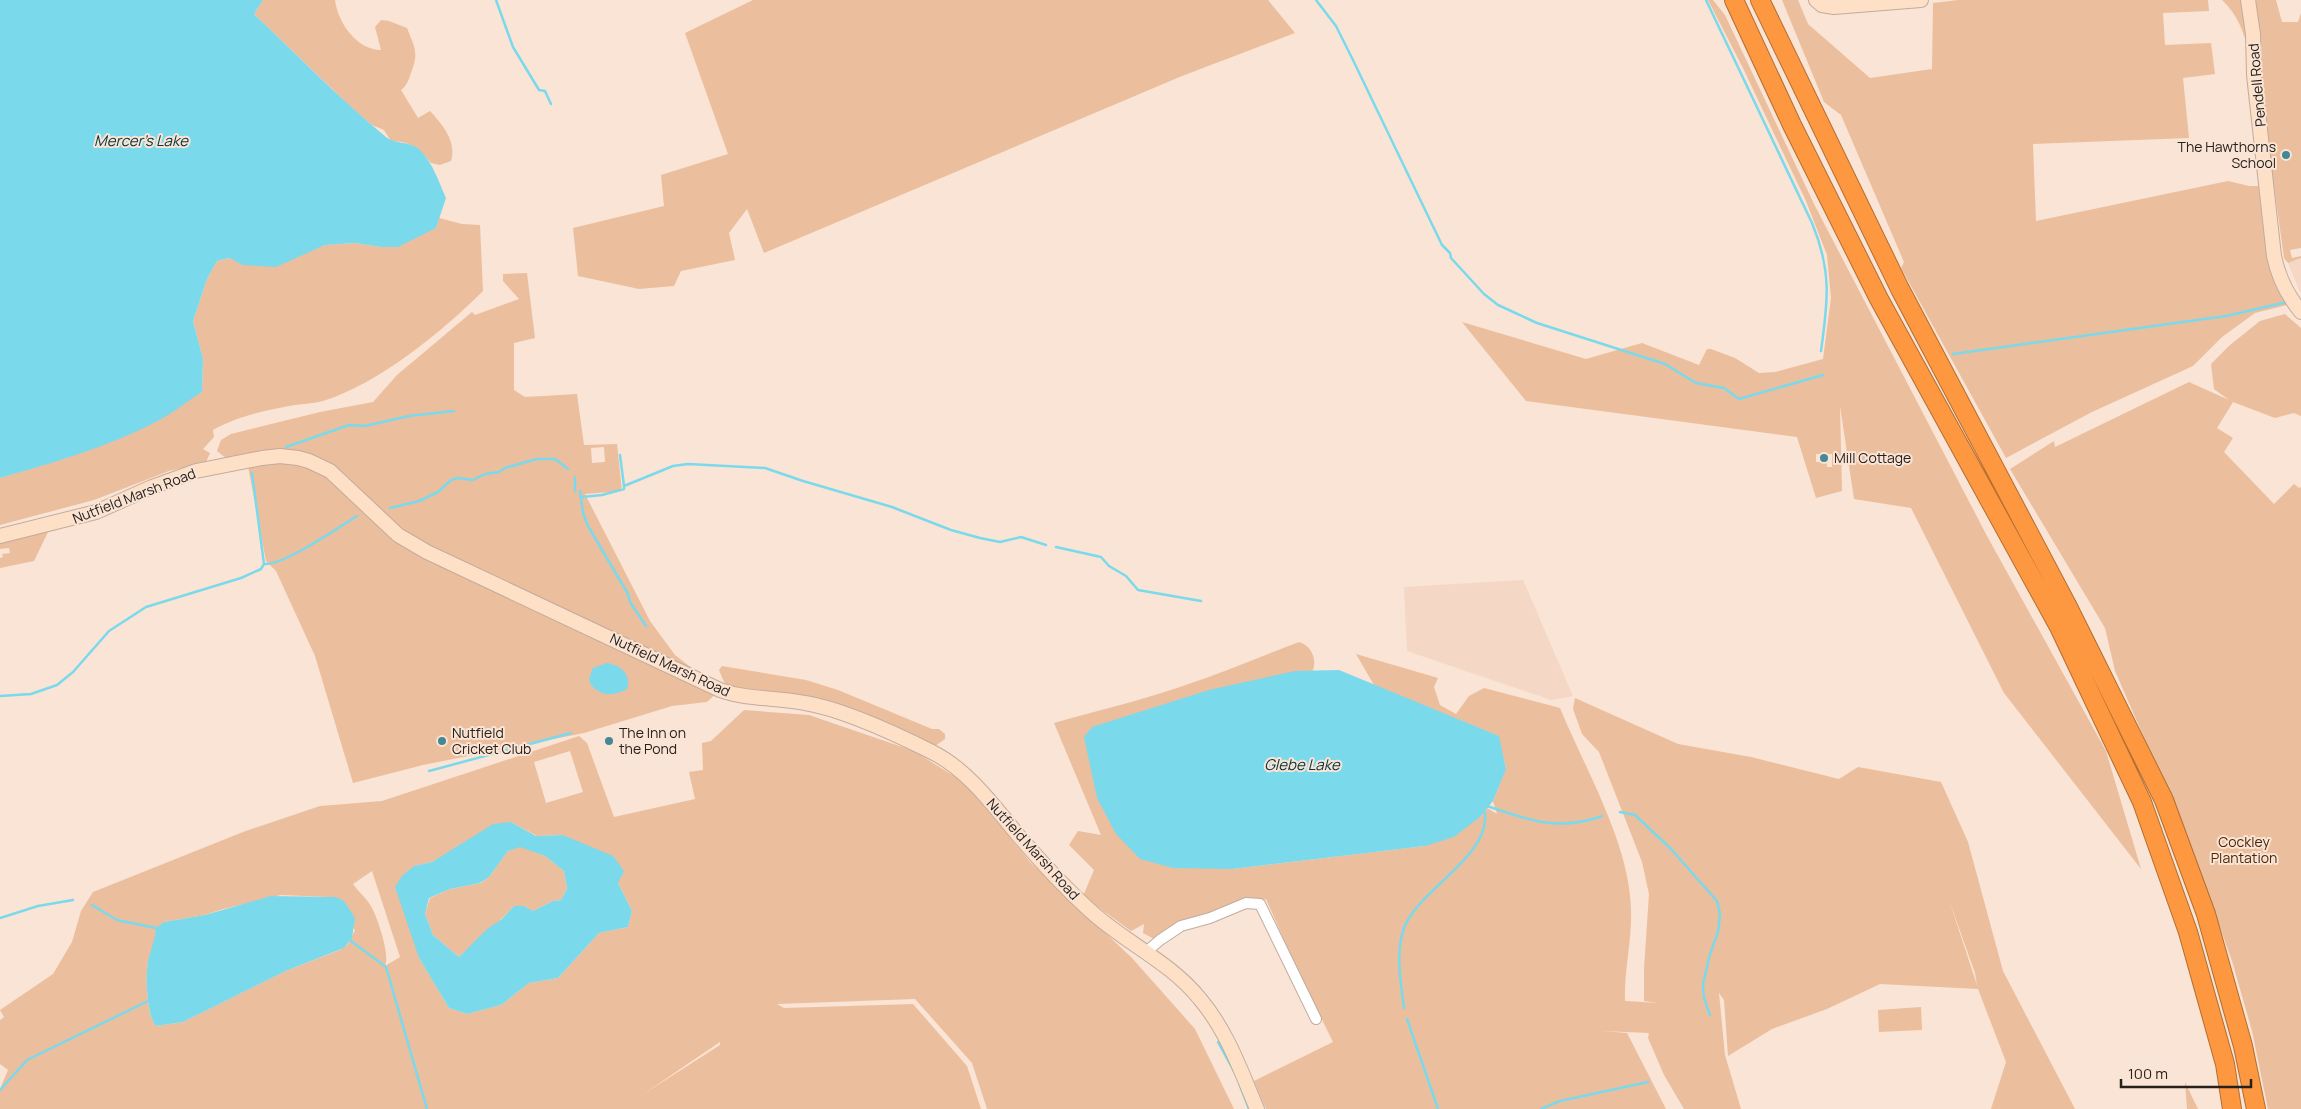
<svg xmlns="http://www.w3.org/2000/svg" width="2301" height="1109" viewBox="0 0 2301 1109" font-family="Manrope,sans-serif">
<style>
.built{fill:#f4d7c4}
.green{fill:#ebbe9d;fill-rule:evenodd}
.water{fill:#7bd9ec;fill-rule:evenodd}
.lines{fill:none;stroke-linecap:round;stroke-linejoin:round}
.stream{stroke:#7bd9ec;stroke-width:2.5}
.street-casing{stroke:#c1ac9d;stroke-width:12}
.secondary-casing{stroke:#c1ac9d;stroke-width:16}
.highway-casing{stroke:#b26e33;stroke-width:20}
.street{stroke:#fff;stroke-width:10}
.secondary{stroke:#fee0c6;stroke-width:14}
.highway{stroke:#fd9841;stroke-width:18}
.poi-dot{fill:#438895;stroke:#fae4d5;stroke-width:2}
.labels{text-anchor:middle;stroke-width:4;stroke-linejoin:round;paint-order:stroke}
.street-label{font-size:14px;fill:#28201a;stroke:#fae4d5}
.poi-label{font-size:14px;fill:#28201a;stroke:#fae4d5;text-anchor:start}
.park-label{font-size:14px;fill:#4d2703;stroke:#fae4d5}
.water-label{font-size:15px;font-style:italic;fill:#07363e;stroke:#fae4d5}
</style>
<rect width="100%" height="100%" fill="#fae4d5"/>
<path class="built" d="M 2301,258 L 2301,292 L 2300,292 L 2288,263 Z
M 1523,580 L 1573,696 L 1551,700 L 1407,651 L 1404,587 Z"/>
<path class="green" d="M 263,0 L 335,0 C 338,23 357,50 381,50 L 375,27 L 381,20 L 389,21 L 407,28 C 415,49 419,52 411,73 C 408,81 408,84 401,90 L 418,118 L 430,111 C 443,125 457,142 451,161 L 440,165 L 431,163 C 418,147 412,142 391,141 L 384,130 L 372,125 L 354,110 L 254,14 Z
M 753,0 L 1268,0 L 1295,33 L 1182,76 L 764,253 L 747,209 L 729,233 L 735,260 L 681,271 L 674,286 L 639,289 L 578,276 L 573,228 L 664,206 L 661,175 L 728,154 L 685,33 Z
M 1708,0 L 1713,0 L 1725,15 L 1815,206 L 1987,536 L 2106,751 L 2141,869 L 2004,693 L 1911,508 L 1854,499 L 1840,406 L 1842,491 L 1816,498 L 1797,437 L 1526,401 L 1462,322 L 1586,359 L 1642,343 L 1699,365 L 1707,349 L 1711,349 L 1735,358 L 1759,373 L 1775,372 L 1823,359 L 1831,298 L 1827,255 L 1806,201 L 1742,66 ZM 1816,454 L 1832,454 L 1832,467 L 1827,467 L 1827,462 L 1816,462 Z
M 1782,0 L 1798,0 L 1808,24 L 1870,78 L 1932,69 L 1933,3 L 1958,0 L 2208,0 L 2209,11 L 2163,13 L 2165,45 L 2211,43 L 2215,74 L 2183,78 L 2189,138 L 2033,144 L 2036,221 L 2228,181 L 2249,186 L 2266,186 C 2265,233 2265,262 2287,305 L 2255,313 L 2222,337 L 2193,366 L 2092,412 L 2006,458 L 1901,268 L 1904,262 L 1841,115 L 1824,102 Z
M 2222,0 L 2243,0 L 2249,51 C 2243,31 2238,15 2222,0 Z
M 2255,0 L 2276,0 L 2282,22 L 2298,22 L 2301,13 L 2301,248 L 2290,250 L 2292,258 L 2301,256 L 2301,258 L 2288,263 L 2284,258 L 2261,91 L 2262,50 Z
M 439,218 L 462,224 L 480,225 L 483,291 C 442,332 378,384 323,401 C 312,404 300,404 289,406 C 263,411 236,417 213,430 L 214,437 L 203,449 L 210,453 L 206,462 L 169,471 L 94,500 L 0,525 L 0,478 L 66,458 L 123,437 L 202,392 L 203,359 L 193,321 L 207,279 L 217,261 L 231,258 L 242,265 L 303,254 L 325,245 L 355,243 L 381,247 L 436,228 Z
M 527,273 L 535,338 L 514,343 L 514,390 L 525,397 L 577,394 L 584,445 L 617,444 L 622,491 L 585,494 L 650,621 L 675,655 L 720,690 L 707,702 L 672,706 L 584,733 L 423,765 L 353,783 L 315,656 L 276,571 L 266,561 L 247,461 L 264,451 L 227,459 L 217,451 L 221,440 L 231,434 L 320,412 L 373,402 L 397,375 L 472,312 L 475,315 L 519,299 L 503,281 L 503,274 ZM 604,447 L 605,462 L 592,463 L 591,448 Z
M 2285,314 L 2301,328 L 2301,416 L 2294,413 L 2275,418 L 2233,402 L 2217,428 L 2233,438 L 2224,452 L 2274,504 L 2294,484 L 2299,488 L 2301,487 L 2301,1109 L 2268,1109 L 2252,1031 L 2232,961 L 2190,843 L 2115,671 L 2105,628 L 2010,469 L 2054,441 L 2055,447 L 2189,382 L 2229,400 L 2214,389 L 2211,364 L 2230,345 L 2260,321 Z
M 48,532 L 34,561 L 0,568 L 0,558 L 3,557 L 2,554 L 10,553 L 9,548 L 0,549 L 0,541 Z
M 1299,642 C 1311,645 1317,659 1313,670 L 1311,671 L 1232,869 L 1425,846 L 1480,817 L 1487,808 L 1497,814 L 1493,801 L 1506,768 L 1498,736 L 1374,685 L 1356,654 L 1438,678 L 1434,687 L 1440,705 L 1456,714 L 1469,696 L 1484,688 L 1560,708 C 1585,769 1630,844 1631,910 C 1632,940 1624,971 1625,1001 L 1659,1003 L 1644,1001 L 1644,968 L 1649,894 L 1642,862 L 1599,752 L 1582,734 L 1573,709 L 1575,698 L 1678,744 L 1751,757 L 1839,779 L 1858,767 L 1941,782 L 1968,842 L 2003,971 L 2075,1109 L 1991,1109 L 2006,1062 L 1978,989 L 1880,984 L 1827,1009 L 1772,1029 L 1728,1056 L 1724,1000 L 1719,993 L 1725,1055 L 1741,1109 L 1684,1109 L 1664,1075 L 1648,1038 L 1649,1033 L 1602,1031 L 1627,1033 L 1666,1109 L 1266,1109 L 1254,1081 L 1333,1042 L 1295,965 L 1266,899 L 1189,919 L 1156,940 L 1143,933 L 1144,924 L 1131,931 L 1083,896 L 1094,870 L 1069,845 L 1078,831 L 1101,835 L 1054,723 C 1096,711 1139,701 1180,687 C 1220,674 1260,657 1299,642 ZM 1949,900 L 1975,973 L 1977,985 Z
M 722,666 L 806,680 L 838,690 L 932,729 L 939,729 L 945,734 L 945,739 L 931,749 L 898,732 L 730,689 L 724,682 L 719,670 Z
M 744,710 L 809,715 L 914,751 L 965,783 L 1030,862 L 1132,958 L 1195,1029 L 1234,1109 L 987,1109 L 972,1063 L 915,999 L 777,1004 L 784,1008 L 913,1004 L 967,1066 L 981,1109 L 0,1109 L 0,1089 L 8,1070 L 0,1064 L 0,1020 L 4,1017 L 0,1010 L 53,974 L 72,942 L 81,911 L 93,892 L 243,832 L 320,806 L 382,801 L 579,736 L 587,743 L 614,817 L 695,799 L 689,772 L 703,770 L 702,743 L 711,741 ZM 570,751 L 583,792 L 546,803 L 534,762 ZM 511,822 L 537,836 L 563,835 L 618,883 L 632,911 L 628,927 L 599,933 L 558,978 L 529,983 L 501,1005 L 467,1014 L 449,1008 L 419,958 L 414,866 L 432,862 L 488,829 ZM 372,871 L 400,957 L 385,966 C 390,955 379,923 373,910 C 369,900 359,893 353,884 ZM 281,895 L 329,897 L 355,930 L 348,944 L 340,950 L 288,970 L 183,1022 L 156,1026 C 147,1018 145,974 148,962 C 151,948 159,935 164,922 L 205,915 L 223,909 ZM 720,1042 L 720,1045 L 642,1095 Z
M 520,846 L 545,856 L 564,871 L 567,889 L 561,900 L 553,901 L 533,911 L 524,906 L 514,906 C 498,924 477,940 459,957 L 433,935 L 425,914 L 430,898 L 450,889 L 481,883 L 489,877 L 508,851 Z
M 1921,1007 L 1922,1030 L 1879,1032 L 1878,1010 Z
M 2185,1082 L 2198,1109 L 2187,1109 Z"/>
<path class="water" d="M 0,0 L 263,0 L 254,14 C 298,56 340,99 386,137 C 396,145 410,140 421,151 C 433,164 439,182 446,198 L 436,228 L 398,247 L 381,247 L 355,243 L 325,245 L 276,267 L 242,265 L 230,258 L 217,261 L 207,279 L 193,321 L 203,359 L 202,392 C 189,400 177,410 163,418 C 113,446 55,462 0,478 Z
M 607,663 C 620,665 632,674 627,689 C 614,696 602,697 591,685 L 589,679 L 593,668 Z
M 1339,670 L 1499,736 L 1506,769 L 1493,801 L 1480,817 L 1454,837 L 1425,846 L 1232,869 L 1173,868 L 1140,859 L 1116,834 L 1097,798 L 1084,737 L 1092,727 L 1209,690 L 1295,671 Z
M 511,822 L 536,836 L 563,835 L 613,856 L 624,871 L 618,883 L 632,911 L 628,927 L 599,933 L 558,978 L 529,983 L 501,1005 L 467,1014 L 449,1008 L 419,958 L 395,887 L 402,876 L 414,866 L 432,862 L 493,824 ZM 520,847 L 545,856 L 564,871 L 567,889 L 561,900 L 553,901 L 533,911 L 524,906 L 514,906 L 502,919 L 487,929 L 459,957 L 433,935 L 425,914 L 429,898 L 450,889 L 480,883 L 489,877 L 508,851 Z
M 271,896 L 336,897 L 344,901 L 355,918 L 352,938 L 344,948 L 288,970 L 183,1022 L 156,1026 C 147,1017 145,975 148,962 C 150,950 155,941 156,928 L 164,922 L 205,915 Z"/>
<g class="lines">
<path class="stream" d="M 496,0 L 513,47 L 539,90 L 545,91 L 551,104
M 1316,0 L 1336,26 L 1352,58 L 1442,245 L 1450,253 L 1451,258 L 1484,294 L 1498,305 L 1537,323 L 1665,364 L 1696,383 L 1724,388 L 1739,399 L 1823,375
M 1706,0 L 1812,223 C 1832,271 1828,301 1821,351
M 1953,354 L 2226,316 L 2287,302
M 286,447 L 349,425 L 365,426 L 409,416 L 454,411
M 620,455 L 624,486
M 252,473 L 264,564
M 575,477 L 575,491
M 580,491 L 583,513 L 588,526 L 628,594 L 630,602 L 646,626
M 582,497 L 602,495 L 624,489 L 624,486 L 673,466 L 688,464 L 765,468 L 803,481 L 892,507 L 951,530 L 980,538 L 1000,542 L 1021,537 L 1046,545
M 390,508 L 419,501 L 438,492 L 451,480 L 458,478 L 473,480 L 485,474 L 499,472 L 505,468 L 537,459 L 555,459 L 568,469
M 1056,547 L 1101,557 L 1109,566 L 1126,576 L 1138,590 L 1201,601
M 0,696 L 31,694 L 57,685 L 73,672 L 109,631 L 146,607 L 241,578 L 261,569 L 264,564 C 283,566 339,527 357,516
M 429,771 L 571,733
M 1487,806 C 1529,820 1558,832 1602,816
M 1620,812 L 1635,815 L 1671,849 L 1717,901 L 1720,914 L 1718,932 L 1710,954 L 1703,984 L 1704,998 L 1710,1015
M 92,905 L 117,920 L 156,928
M 0,918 L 38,906 L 73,900
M 351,941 L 386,967 L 427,1109
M 1404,1008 C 1401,983 1395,954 1404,928 C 1418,890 1490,857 1485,813 L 1483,811
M 1407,1019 L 1438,1109
M 1218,1042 L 1236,1075
M 1239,1083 L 1249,1109
M 0,1090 L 27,1060 L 148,1001
M 1541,1109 L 1560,1101 L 1648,1082"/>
<g class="street-casing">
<path id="street" d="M 1146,952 L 1160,940 L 1181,926 L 1210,918 L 1246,903 L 1260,904 L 1316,1019"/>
</g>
<g class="secondary-casing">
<path id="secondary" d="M 1816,0 L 1822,5 L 1834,7 L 1921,0
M 2248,0 L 2253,34 L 2254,75 L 2274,256 C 2278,276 2288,296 2301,312
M 0,536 L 96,512 L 152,487 L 196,471 L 262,458 L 280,456 L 298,458 L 309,461 L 330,471 L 398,535 L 427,552 L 720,690 C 748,700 776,697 805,703 C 842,709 898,735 932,752 C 968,770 993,805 1018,835 C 1042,863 1067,890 1094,914 C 1128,944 1171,963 1200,999 C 1227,1031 1241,1071 1257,1109"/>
</g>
<g class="highway-casing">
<path id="highway" d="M 1734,0 L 1792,125 L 1879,299 L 2059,627 L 2142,802 L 2188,932 L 2225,1064 L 2232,1109
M 1760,0 L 1900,289 L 2068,607 L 2164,800 L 2206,914 L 2243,1046 L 2256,1109"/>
</g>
<use href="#street" class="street"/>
<use href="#secondary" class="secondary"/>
<use href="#highway" class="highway"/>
</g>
<g class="poi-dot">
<circle cx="2286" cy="155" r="5"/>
<circle cx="1824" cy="458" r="5"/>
<circle cx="442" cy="741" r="5"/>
<circle cx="609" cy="741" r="5"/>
</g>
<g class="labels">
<g class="street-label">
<text transform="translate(2257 85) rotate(-95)" y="5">Pendell Road</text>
<text transform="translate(134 496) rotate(-21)" y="5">Nutfield Marsh Road</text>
<text transform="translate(670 665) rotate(25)" y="5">Nutfield Marsh Road</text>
<text transform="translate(1033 849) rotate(48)" y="5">Nutfield Marsh Road</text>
</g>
<g class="poi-label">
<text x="2276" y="152" text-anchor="end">The Hawthorns<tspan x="2276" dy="16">School</tspan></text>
<text x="1834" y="463">Mill Cottage</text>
<text x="452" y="738">Nutfield<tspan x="452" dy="16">Cricket Club</tspan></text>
<text x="619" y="738">The Inn on<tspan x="619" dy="16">the Pond</tspan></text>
</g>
<g class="park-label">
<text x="2244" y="847">Cockley<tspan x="2244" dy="16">Plantation</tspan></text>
</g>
<g class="water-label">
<text x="141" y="146">Mercer's Lake</text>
<text x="1302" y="770">Glebe Lake</text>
</g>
</g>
<path d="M2121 1079v8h130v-8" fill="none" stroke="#28201a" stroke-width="2.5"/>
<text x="2128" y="1079" font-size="15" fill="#28201a" stroke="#fae4d5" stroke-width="4" paint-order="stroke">100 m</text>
</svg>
